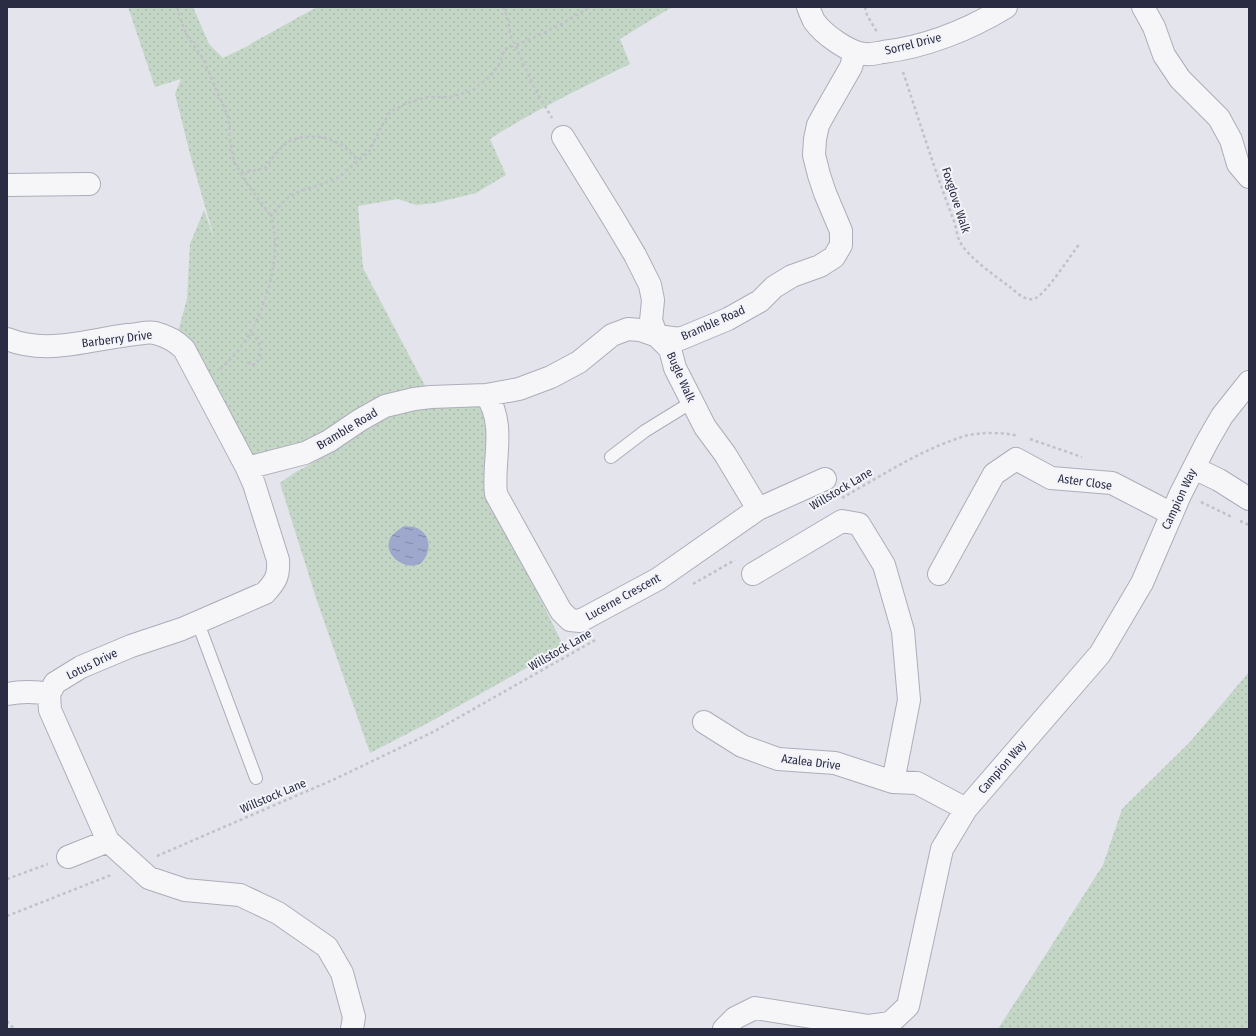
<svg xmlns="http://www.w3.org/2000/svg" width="1256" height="1036" viewBox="0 0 1256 1036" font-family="'Fira Sans Condensed',sans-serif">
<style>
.grass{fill:url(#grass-dots)}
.water{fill:url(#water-ripples)}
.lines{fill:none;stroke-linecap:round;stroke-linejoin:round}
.lane-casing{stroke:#acadba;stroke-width:14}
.street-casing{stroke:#acadba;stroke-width:24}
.path{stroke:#c1c1ca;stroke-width:2.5;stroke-dasharray:3 3;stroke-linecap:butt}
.lane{stroke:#f6f6f9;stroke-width:12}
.street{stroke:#f6f6f9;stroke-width:22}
.labels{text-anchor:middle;stroke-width:4;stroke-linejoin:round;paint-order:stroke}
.street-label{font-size:12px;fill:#2a2c44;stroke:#f3f4f9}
</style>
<defs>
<pattern id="grass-dots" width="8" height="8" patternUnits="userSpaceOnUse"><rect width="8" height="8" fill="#c4d6c5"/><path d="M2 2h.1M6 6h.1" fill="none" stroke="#a9b8aa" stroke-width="1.8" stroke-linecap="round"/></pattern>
<pattern id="water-ripples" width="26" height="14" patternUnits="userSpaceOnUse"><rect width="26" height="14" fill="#9ea7cc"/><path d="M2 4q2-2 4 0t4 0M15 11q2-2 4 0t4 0" fill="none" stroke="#8188a7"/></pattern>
</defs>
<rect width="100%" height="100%" fill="#e3e4ec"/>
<path class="grass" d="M 128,7 L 193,7 L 209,44 L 223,58 L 248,46 L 252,43 L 317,7 L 672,7 L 620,39 L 630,64 C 583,87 535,110 490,139 L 506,175 L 476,193 L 435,203 L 416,205 L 398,199 L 358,206 L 363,268 L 431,397 L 247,468 L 176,339 L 187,299 L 190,244 L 204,210 L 215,241 L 190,154 L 175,94 L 181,79 L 155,87 Z
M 481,406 C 483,411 486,416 487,421 C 493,446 483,471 485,496 L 534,586 L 564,647 L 428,723 L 370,753 L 316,598 L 280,483 L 294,473 L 331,453 L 373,423 L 394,413 L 418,407 Z
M 1249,672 L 1249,1029 L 998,1029 L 1103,865 L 1122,809 L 1190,742 Z"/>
<path class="water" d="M 404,526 C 408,527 415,526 419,529 C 430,536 431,548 425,558 C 424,559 422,563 421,563 C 408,572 385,557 389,542 C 390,535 398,530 404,526 Z"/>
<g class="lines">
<g class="lane-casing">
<path id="lane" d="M 611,457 L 645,431 L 692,402
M 198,623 L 256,778"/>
</g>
<g class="street-casing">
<path id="street" d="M 808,7 C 810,12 812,17 814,21 C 823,34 849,53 865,54 C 871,55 877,53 883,52 C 926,47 970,29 1006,7
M 1143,7 L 1154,27 L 1164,55 L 1180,79 L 1219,118 L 1231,140 L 1238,164 L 1249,177
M 563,137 L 613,218 L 635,255 L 650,285 L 653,300 L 651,321 L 657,336 L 670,349 L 675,368 L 705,427 L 725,454 L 758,509
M 7,185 L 89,184
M 7,339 C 47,355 88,340 128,335 C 136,335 147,331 155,333 C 167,336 176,341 184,349 L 247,468 L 254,484 L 278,560 C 279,576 276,581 265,593 L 182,629 L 131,646 L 81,667 L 55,683 L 49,694 L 50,710 L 108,841 L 68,857
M 486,395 C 507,425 492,461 496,494 L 561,611 L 570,620 L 580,621 L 658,579 L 758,509 L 825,479
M 247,468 L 305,453 L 329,441 L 360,420 L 385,406 L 414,399 L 431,397 L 486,395 L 519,389 L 551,377 L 579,362 L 612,335 L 628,329 L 640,330 L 657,336 L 680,339 L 728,319 L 760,301 L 774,287 L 792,276 L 820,266 L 834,257 L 841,245 L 841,231 L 825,193 L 819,175 L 814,155 L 815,139 L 818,125 L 824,114 L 851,67 L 855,52
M 1194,468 L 1219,480 L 1249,499
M 753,574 L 842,521 L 859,524 L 884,565 L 903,631 L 909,700 L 893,782
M 939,574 L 994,474 L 1016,459 L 1051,478 L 1112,483 L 1172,514
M 7,694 C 22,691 34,691 49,694
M 704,722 L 742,746 L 778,759 L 835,763 L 893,782 L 917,783 L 966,809
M 108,841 L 149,878 L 185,890 L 240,895 L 278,913 L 327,947 L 342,973 L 354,1017 L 352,1029
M 724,1029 L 735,1018 L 755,1008 L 869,1026 L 890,1023 L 908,1006 L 942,849 L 966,809 L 1100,654 L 1142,583 L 1180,495 L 1207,442 L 1222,416 L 1249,382"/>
</g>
<path class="path" d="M 177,7 L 182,24 L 188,37 L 203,59 L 229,119 L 230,140 L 234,162 L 252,191 L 271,216
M 503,7 L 508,18 L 510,34 L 535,89 L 552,118
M 865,7 L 867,15 L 877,32
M 903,72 C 919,120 934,168 952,216 C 956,224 956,234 960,242 C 970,259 994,275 1010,287 C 1016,292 1027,303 1036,298 C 1047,292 1071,255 1080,243
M 241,173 L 265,168 C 271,160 279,148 288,142 C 304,134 325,135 340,144 C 347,148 353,156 358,161
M 247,362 L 252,365 L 256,364 C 264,350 262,343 250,332
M 220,369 C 226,364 232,358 237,352 C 260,323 273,285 275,249 C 276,239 273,227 271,216 L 287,198 L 298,192 L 338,178 L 358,161 L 370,150 L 379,131 L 390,112 L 407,103 L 427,97 L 450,97 L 472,91 L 491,75 L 499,65 L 505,49 C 535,38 563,25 589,7
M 1030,439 L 1082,457
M 842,498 C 881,476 922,449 965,436 C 979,432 1004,432 1018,436
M 1201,502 L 1232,517
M 1240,521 L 1249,525
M 693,584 L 735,560
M 157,856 L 335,779 L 433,732 L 597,639
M 7,879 L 48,864
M 7,916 L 111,875
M 7,1021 L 14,1029"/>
<use href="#lane" class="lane"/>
<use href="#street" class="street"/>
</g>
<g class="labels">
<g class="street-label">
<text transform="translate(913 44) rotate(-14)" y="4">Sorrel Drive</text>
<text transform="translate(956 200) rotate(72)" y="4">Foxglove Walk</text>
<text transform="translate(713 323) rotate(-24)" y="4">Bramble Road</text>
<text transform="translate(117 339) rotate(-7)" y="4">Barberry Drive</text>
<text transform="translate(681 377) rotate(66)" y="4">Bugle Walk</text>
<text transform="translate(347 429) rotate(-31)" y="4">Bramble Road</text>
<text transform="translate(1085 482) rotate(8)" y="4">Aster Close</text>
<text transform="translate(841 489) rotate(-31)" y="4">Willstock Lane</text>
<text transform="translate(1179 499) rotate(-65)" y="4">Campion Way</text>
<text transform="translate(623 597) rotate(-29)" y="4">Lucerne Crescent</text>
<text transform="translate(560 650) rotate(-30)" y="4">Willstock Lane</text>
<text transform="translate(92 664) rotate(-26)" y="4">Lotus Drive</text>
<text transform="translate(811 762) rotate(7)" y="4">Azalea Drive</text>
<text transform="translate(1002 767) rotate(-49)" y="4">Campion Way</text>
<text transform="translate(273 796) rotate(-23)" y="4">Willstock Lane</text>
</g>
</g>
<rect width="1256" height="1036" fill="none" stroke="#2a2c44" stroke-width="16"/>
</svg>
